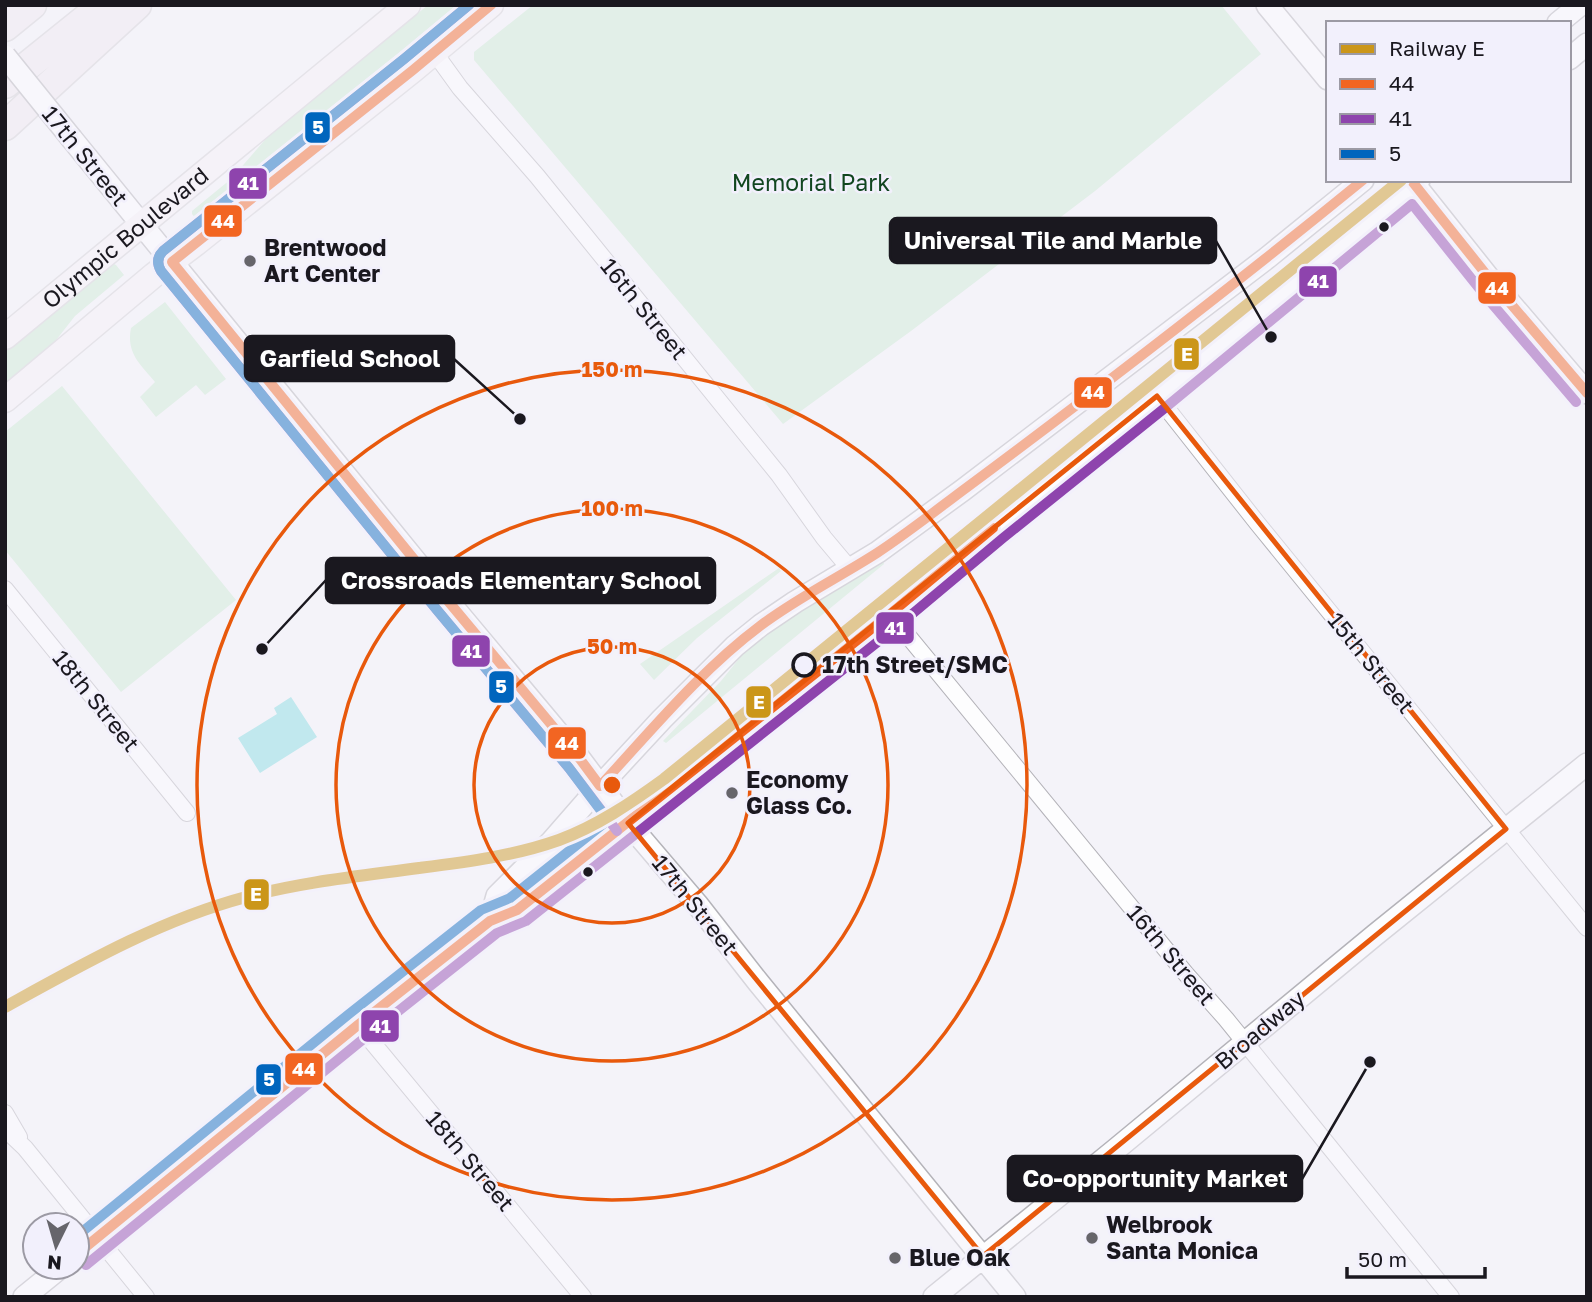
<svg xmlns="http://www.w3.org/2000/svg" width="1592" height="1302" viewBox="0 0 1592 1302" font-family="'Golos Text',sans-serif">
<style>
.green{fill:#ccead2}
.water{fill:#83dbdf}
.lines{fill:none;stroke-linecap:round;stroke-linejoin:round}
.street-casing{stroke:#b4b3b9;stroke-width:18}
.secondary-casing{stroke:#b4b3b9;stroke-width:24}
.primary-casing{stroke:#d2d1d4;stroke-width:27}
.highway-casing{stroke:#d2d1d4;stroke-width:31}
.street{stroke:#fdfdfe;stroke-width:16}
.secondary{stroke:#fdfdfe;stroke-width:21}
.primary{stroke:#f6f1f6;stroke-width:24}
.highway{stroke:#f0e9ef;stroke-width:28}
.secondary-bridge-casing{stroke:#b4b3b9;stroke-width:24;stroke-linecap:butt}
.secondary-bridge{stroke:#fdfdfe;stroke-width:21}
.bus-1-casing{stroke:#f2f0fc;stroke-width:16}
.bus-2-casing{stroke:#f2f0fc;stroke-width:16}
.bus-3-casing{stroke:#f2f0fc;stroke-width:16}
.bus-1{stroke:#f26522;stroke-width:10}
.bus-2{stroke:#8e44ad;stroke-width:10}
.bus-3{stroke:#0065bd;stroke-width:10}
.rail-1-casing{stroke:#f2f0fc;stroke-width:18}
.rail-1{stroke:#cb9619;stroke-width:12}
.marked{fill:none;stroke:#e8590c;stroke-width:5;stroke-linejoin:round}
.ring{fill:none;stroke:#e8590c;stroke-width:3.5}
.bus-dot{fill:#1a181f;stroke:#f2f0fc;stroke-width:2.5}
.poi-dot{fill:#66656b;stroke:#f2f0fc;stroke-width:2.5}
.stop-dot{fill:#f2f0fc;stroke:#1a181f;stroke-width:3.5}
.labels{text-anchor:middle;stroke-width:5;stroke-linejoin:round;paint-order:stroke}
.street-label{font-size:23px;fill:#1a181f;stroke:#f2f0fc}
.park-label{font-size:23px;fill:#124620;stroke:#f2f0fc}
.poi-label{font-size:23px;font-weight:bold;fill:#1a181f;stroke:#f2f0fc;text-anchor:start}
.stop-label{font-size:23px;font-weight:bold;fill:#1a181f;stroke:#f2f0fc;text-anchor:start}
.centre{fill:#e8590c;stroke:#f2f0fc;stroke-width:3.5}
.ring-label{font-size:21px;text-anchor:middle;font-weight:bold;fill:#e8590c;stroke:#f2f0fc;stroke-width:5;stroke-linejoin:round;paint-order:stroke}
.leader{fill:none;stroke:#1a181f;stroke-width:2.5}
.callout-dot{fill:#1a181f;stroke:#f2f0fc;stroke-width:2.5}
.callout{fill:#1a181f;stroke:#1a181f;stroke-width:2.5}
.callout-label{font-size:24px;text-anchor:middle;font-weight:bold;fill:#fff}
.line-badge{stroke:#f2f0fc;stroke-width:2.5}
.badge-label{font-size:19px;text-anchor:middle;font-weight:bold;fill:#fff}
</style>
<rect width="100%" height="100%" fill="#f4f3f9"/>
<path class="green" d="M 428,5 L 473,5 L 238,196 L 203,223 L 200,223 L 192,214 L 192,211 L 231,179 L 270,134 Z
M 533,5 L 1221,5 L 1261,54 L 1095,191 L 911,331 L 783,424 L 474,60 L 474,52 Z
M 114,264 L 116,265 L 124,275 L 75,316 L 49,349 L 5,386 L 5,350 Z
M 165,302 L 226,379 L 205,395 L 196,385 L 156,417 L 140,397 L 155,382 C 140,364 126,353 131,328 Z
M 62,386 L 236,600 L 121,692 L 5,550 L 5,432 Z
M 883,561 L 884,564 L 666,743 L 663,741 L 721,681 L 746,650 L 780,624 Z
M 779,568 L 781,571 L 697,638 L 654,680 L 640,664 Z"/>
<path class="water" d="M 291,697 L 317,737 L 260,773 L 238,738 L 277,714 L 274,708 Z"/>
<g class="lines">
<g class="street-casing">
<path id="street" d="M 434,52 L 460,88 L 537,176 L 779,475 L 824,538 L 850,569
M 1157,396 L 1258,524 L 1587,928
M 5,589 L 187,813
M 890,614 L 1186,974 L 1226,1019 L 1451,1297
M 358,1025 L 583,1297
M 5,1113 L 19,1137
M 5,1129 L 25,1148 L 146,1297"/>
</g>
<g class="secondary-casing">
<path id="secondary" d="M 1267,5 L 1328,79
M 1558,23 L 1580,5
M 1569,59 L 1587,44
M 72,139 L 448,601 L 580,759 L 628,823 L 697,904 L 758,982 L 1015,1297
M 1411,180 L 1493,283 L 1587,393
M 490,921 L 497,896 L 552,841 L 600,786 L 662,719 L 735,646 L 761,625 L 795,602 L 878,552 L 963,490 L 1267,258 L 1363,180
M 77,1254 L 358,1025 L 490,921 L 517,910 L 599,844 L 651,804 L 890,614 L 994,527 L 1157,396 L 1419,180
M 24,1297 L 61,1267
M 934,1297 L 1115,1150 L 1375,935 L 1587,764"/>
</g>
<g class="primary-casing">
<g id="primary">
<path id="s1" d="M 5,337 C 140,227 273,115 408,5"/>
<path d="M 5,400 L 154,275 L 195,244 L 413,70 L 491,5"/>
</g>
</g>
<g class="highway-casing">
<path id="highway" d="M 5,27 L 32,5
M 5,84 L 103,5
M 5,126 L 137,5"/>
</g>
<use href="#street" class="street"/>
<use href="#secondary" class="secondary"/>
<use href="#primary" class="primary"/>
<use href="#highway" class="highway"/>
<g class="secondary-bridge-casing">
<path id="secondary-bridge" d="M 5,56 L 72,139"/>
</g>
<use href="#secondary-bridge" class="secondary-bridge"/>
<g class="bus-1-casing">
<path id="bus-1" d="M 491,5 L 413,70 L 172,262 L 448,601 L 580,759 L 600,786 C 651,731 700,671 760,626 C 797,598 838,578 877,553 C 906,534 934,512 962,491 C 1098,390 1232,287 1363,180
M 1411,180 L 1493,283 L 1587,393
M 77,1254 L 358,1025 L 490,921 L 517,910 L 890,614 L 993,528"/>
</g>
<g class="bus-2-casing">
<path id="bus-2" d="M 469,5 L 404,59 L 163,251 C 157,257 157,264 161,271 L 437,610 L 569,768 L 617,831
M 86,1265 L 367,1036 L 497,933 L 526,921 L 899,625 L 1003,538 L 1166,407 L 1412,204 L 1482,292 L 1576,402"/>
</g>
<g class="bus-3-casing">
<path id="bus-3" d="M 77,1236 L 349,1014 L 481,910 L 510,898 L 608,820 L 569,768 L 437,610 L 161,271 C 157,264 157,257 163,251 L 404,59 L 469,5"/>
</g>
<use href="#bus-1" class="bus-1"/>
<use href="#bus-2" class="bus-2"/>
<use href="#bus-3" class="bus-3"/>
<g class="rail-1-casing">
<path id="rail-1" d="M 5,1007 C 83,964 160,920 246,897 C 302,882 361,876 419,868 C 466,862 514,856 559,840 C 597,826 631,803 664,779 L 1401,180"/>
</g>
<use href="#rail-1" class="rail-1"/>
</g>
<path d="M0 0H1592V1302H0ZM 1157,396 L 1506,829 L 983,1256 L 628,823 Z" fill="#f4f3f9" fill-opacity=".55" fill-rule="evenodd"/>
<path class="marked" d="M 1157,396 L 1506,829 L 983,1256 L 628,823 Z"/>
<g class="ring">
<circle cx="612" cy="785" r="138"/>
<circle cx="612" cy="785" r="276"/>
<circle cx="612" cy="785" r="415"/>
</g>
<g class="bus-dot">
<circle cx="1384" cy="227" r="6"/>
<circle cx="588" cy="872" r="6"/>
</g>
<g class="poi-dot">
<circle cx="250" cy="261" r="7"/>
<circle cx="732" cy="793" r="7"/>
<circle cx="1092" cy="1238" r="7"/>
<circle cx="895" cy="1258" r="7"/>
</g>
<circle class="stop-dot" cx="804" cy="665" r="11"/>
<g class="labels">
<g class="street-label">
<text transform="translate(85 156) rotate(51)" y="8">17th Street</text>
<text dy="8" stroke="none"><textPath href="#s1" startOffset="156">Olympic Boulevard</textPath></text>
<text transform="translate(644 309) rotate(51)" y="8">16th Street</text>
<text transform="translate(1371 663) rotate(51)" y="8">15th Street</text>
<text transform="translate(96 701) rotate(51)" y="8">18th Street</text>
<text transform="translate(695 905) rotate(51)" y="8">17th Street</text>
<text transform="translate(1171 955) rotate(50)" y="8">16th Street</text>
<text transform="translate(1260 1030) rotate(-40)" y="8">Broadway</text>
<text transform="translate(470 1161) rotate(50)" y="8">18th Street</text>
</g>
<g class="park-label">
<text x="811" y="191">Memorial Park</text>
</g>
<g class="poi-label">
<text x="264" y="256">Brentwood<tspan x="264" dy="26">Art Center</tspan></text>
<text x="746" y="788">Economy<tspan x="746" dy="26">Glass Co.</tspan></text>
<text x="1106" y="1233">Welbrook<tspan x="1106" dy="26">Santa Monica</tspan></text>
<text x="909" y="1266">Blue Oak</text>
</g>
<g class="stop-label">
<text x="822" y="673">17th Street/SMC</text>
</g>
</g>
<circle cx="612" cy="785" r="10" class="centre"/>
<g class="ring-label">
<text x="612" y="377">150 m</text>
<text x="612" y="516">100 m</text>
<text x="612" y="654">50 m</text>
</g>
<path class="leader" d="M1271 337L1216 241M520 419L454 359M262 649L326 580M1370 1062L1302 1179"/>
<g class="callout-dot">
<circle cx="1271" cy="337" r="7"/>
<circle cx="520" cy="419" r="7"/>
<circle cx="262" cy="649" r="7"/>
<circle cx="1370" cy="1062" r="7"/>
</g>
<g class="callout">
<rect x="890" y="218" width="326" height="45" rx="7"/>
<rect x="245" y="336" width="209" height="45" rx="7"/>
<rect x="326" y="558" width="389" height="45" rx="7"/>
<rect x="1008" y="1156" width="294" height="45" rx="7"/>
</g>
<g class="callout-label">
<text x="1053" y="249">Universal Tile and Marble</text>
<text x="350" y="367">Garfield School</text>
<text x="521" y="589">Crossroads Elementary School</text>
<text x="1155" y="1187">Co-opportunity Market</text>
</g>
<g class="line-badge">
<rect x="304" y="111" width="27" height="33" rx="7" fill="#0065bd"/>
<rect x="228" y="167" width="40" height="33" rx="7" fill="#8e44ad"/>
<rect x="203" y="204" width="40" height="34" rx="7" fill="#f26522"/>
<rect x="1298" y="265" width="40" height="33" rx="7" fill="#8e44ad"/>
<rect x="1477" y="271" width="40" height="34" rx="7" fill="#f26522"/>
<rect x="1173" y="337" width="27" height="34" rx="7" fill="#cb9619"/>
<rect x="1073" y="376" width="40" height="33" rx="7" fill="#f26522"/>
<rect x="875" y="611" width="40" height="34" rx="7" fill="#8e44ad"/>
<rect x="451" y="634" width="40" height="34" rx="7" fill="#8e44ad"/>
<rect x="488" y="670" width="27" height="34" rx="7" fill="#0065bd"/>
<rect x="745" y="685" width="27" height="34" rx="7" fill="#cb9619"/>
<rect x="547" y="726" width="40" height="34" rx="7" fill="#f26522"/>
<rect x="243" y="878" width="27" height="33" rx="7" fill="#cb9619"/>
<rect x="360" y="1009" width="40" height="34" rx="7" fill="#8e44ad"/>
<rect x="284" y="1052" width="40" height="34" rx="7" fill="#f26522"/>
<rect x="255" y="1063" width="27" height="33" rx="7" fill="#0065bd"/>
</g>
<g class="badge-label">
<text x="318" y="134">5</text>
<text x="248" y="190">41</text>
<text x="223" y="228">44</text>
<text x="1318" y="288">41</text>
<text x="1497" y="295">44</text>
<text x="1187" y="361">E</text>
<text x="1093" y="399">44</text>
<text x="895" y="635">41</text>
<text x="471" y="658">41</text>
<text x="501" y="693">5</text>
<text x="759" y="709">E</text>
<text x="567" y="750">44</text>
<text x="256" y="901">E</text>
<text x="380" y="1033">41</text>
<text x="304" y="1076">44</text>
<text x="269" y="1086">5</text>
</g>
<rect width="1592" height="1302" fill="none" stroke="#1a181f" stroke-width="14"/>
<rect x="1326" y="21" width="245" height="161" fill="#f2f0fc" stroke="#9c9aa4" stroke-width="2"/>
<rect x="1340" y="44" width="35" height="10" fill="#cb9619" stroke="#9c9aa4" stroke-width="2"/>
<text x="1389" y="56" font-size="21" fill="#1a181f">Railway E</text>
<rect x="1340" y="79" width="35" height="10" fill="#f26522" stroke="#9c9aa4" stroke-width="2"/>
<text x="1389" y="91" font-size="21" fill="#1a181f">44</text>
<rect x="1340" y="114" width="35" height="10" fill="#8e44ad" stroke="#9c9aa4" stroke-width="2"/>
<text x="1389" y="126" font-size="21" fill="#1a181f">41</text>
<rect x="1340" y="149" width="35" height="10" fill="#0065bd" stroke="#9c9aa4" stroke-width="2"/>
<text x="1389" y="161" font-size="21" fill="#1a181f">5</text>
<g transform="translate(56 1246) rotate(185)"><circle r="33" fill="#f2f0fc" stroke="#9c9aa4" stroke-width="2"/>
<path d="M0-5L12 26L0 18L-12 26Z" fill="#66656b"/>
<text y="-10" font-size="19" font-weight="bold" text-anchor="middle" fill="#1a181f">N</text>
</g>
<path d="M1347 1267v10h138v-10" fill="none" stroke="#1a181f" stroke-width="3.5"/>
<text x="1358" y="1267" font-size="21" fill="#1a181f" stroke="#f2f0fc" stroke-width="5" paint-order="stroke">50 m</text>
</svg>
